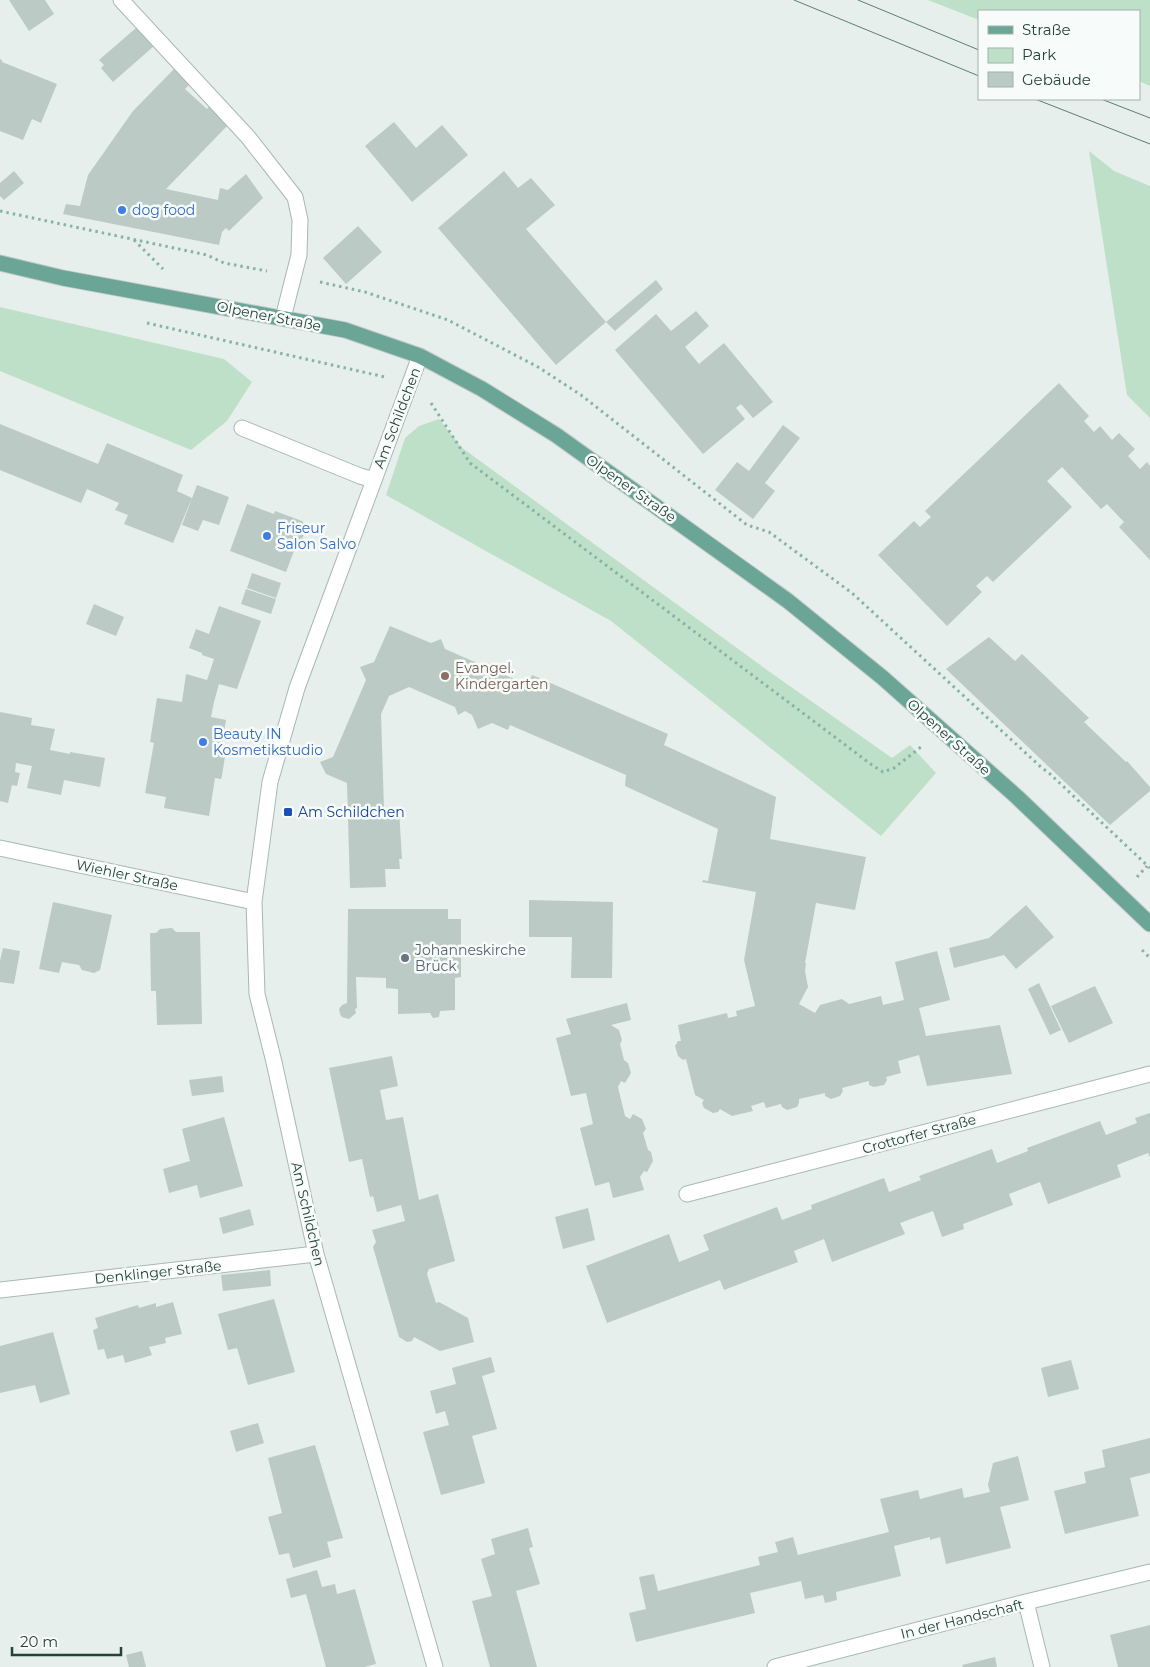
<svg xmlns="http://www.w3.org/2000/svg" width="1150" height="1667" viewBox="0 0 1150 1667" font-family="Montserrat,sans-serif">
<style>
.green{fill:#bfe0c8}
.building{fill:#bbcac4}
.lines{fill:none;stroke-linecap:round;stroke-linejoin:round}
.service-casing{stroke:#a8b8b2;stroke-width:17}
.minor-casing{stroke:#a8b8b2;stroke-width:17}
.primary-casing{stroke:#c2cac8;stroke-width:17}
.path{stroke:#86b3a5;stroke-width:3;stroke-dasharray:2.5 4;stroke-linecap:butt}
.service{stroke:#fff;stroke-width:15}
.minor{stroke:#fff;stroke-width:15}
.primary{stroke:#6aa596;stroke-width:15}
.tram{stroke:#5f7d75;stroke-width:1}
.shop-dot{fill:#3f7fe0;stroke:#f7fbf9;stroke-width:2}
.education-dot{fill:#8d6e63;stroke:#f7fbf9;stroke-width:2}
.transit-dot{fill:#1a4fb4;stroke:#f7fbf9;stroke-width:2}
.worship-dot{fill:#6b7280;stroke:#f7fbf9;stroke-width:2}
.labels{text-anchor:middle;stroke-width:5;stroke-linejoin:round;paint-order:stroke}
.shop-label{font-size:14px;fill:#366cbe;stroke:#f7fbf9;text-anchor:start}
.street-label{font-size:14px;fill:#24423a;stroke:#f7fbf9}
.education-label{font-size:14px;fill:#785e54;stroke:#f7fbf9;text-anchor:start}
.transit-label{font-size:14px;fill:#164399;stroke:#f7fbf9;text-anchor:start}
.worship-label{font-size:14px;fill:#5b616d;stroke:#f7fbf9;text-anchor:start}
</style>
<rect width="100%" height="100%" fill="#e6efeb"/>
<path class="green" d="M 928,0 L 1150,0 L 1150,86 L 1139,81 L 1139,11 L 979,11 L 979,20 Z
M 1089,151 L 1114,171 L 1150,186 L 1150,418 L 1127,395 Z
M 0,307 L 224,359 L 252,382 L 227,421 L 191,450 L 0,371 Z
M 439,419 L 461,447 L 767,670 L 892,758 L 910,745 L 936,773 L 881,836 L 611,621 L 386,495 L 405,438 L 419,426 Z"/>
<path class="building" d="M 9,0 L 45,0 L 54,14 L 29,31 Z
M 136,28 L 154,46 L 113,82 L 101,68 L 104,65 L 99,60 Z
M 0,59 L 2,60 L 2,62 L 57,84 L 41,123 L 32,119 L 23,140 L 0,131 Z
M 175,68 L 190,84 L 185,89 L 207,109 L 211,105 L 229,124 L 166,189 L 218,200 L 220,188 L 228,190 L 246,174 L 263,198 L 229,231 L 226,228 L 222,232 L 219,245 L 63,214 L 66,204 L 80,206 L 88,175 L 133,111 Z
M 394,122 L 416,148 L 442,125 L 468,155 L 412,202 L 365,146 Z
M 14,171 L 24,183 L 4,200 L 0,196 L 0,183 Z
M 504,171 L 518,188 L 531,178 L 555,205 L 526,229 L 606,322 L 556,365 L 438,228 Z
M 358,226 L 382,252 L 346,284 L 323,258 Z
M 656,280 L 663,289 L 615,331 L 606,322 Z
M 696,311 L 709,326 L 685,347 L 699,364 L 724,343 L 773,402 L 753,418 L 741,404 L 736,408 L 745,419 L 703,454 L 615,350 L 656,314 L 671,331 Z
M 1059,383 L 1089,416 L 1084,421 L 1094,432 L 1100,426 L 1112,440 L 1119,433 L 1135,449 L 1128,456 L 1140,469 L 1147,462 L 1150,466 L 1150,560 L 1119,527 L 1124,522 L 1107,504 L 1101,509 L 1062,467 L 1047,481 L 1072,507 L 993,582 L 987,576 L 976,586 L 982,592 L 947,626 L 878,555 L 914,521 L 920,527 L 931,517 L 925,511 Z
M 0,424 L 98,464 L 107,443 L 183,475 L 177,491 L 192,498 L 173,543 L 124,524 L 128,515 L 115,510 L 119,503 L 87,489 L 81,503 L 0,470 Z
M 783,425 L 800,438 L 765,483 L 775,491 L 753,519 L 715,490 L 737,462 L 749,471 Z
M 197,485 L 229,497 L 219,525 L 203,520 L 198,531 L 182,525 Z
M 247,504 L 274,514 L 275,511 L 302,521 L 305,524 L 306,529 L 300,544 L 297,543 L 286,572 L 230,551 Z
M 252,573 L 281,583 L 276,598 L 247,588 Z
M 246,589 L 276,599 L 271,614 L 241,604 Z
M 94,604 L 124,617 L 116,636 L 86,624 Z
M 219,606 L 261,621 L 237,689 L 219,684 L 214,702 L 211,717 L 226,720 L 220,755 L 225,756 L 222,776 L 221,779 L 215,778 L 209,816 L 164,808 L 166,797 L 145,793 L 154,743 L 150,742 L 157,698 L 182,702 L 186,674 L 207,680 L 214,659 L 202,655 L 202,653 L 189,648 L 196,629 L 209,634 Z
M 390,626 L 431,643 L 441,639 L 445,649 L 484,666 L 491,663 L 495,671 L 528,685 L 532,675 L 668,734 L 664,745 L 776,797 L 770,839 L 866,857 L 855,910 L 816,903 L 805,963 L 806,963 L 805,971 L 808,987 L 799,1004 L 815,1013 L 820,1005 L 842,999 L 849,1004 L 881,996 L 883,1005 L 904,1000 L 895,962 L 937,951 L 950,1000 L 919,1008 L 926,1036 L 1000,1025 L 1012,1074 L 927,1086 L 919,1055 L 898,1061 L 901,1073 L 886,1077 L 887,1080 L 884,1085 L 874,1087 L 869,1085 L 869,1081 L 842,1088 L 843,1091 L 840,1096 L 831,1099 L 825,1096 L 825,1093 L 799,1099 L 799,1103 L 797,1107 L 787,1110 L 782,1107 L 781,1104 L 766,1108 L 764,1102 L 751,1106 L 753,1111 L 732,1116 L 720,1109 L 718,1112 L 713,1113 L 704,1108 L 702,1103 L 704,1100 L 695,1095 L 686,1059 L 683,1060 L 678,1056 L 675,1046 L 678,1041 L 681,1041 L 678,1025 L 727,1013 L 728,1018 L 737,1016 L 736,1011 L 755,1006 L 744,960 L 756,892 L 702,882 L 703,880 L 708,881 L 718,829 L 625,786 L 626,775 L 510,725 L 508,730 L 492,723 L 478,729 L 472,715 L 465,711 L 458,715 L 455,707 L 409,687 L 389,696 L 381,714 L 384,810 L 399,810 L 402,859 L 399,859 L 400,869 L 385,869 L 386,887 L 350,888 L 347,783 L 326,774 L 320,762 L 333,757 L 366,680 L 360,667 L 374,662 Z
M 989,637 L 1015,661 L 1022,654 L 1089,718 L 1084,722 L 1126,762 L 1127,761 L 1150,787 L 1150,791 L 1110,825 L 946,669 Z
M 0,712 L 32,718 L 31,725 L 55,729 L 50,750 L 70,754 L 70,752 L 105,758 L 100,787 L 64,780 L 61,795 L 27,788 L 32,766 L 16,763 L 15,772 L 20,773 L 17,786 L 12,785 L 8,803 L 0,801 Z
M 529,900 L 613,902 L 612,978 L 571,978 L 572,937 L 529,937 Z
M 53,902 L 112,915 L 100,970 L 94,973 L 82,970 L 79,965 L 62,962 L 59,973 L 39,969 Z
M 1026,905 L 1054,937 L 1016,969 L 1004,955 L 954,968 L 949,948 L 989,938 Z
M 348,909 L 448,909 L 448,919 L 461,919 L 461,977 L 455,978 L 455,1010 L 440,1011 L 439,1017 L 433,1018 L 430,1013 L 398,1014 L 398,989 L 386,988 L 386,978 L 356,977 L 357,1008 L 355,1009 L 356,1013 L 349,1019 L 342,1017 L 340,1014 L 339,1009 L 342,1005 L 347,1003 Z
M 172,928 L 176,932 L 200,932 L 202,1024 L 157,1025 L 156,991 L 151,991 L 150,933 L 156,933 L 160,929 Z
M 3,948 L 20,951 L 14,984 L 0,982 L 0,961 Z
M 1039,983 L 1061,1030 L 1050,1035 L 1028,989 Z
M 1095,986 L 1113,1023 L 1069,1043 L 1051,1006 Z
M 627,1003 L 631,1020 L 611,1025 L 619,1030 L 622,1040 L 620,1044 L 624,1060 L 628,1063 L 631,1073 L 625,1083 L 621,1081 L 618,1087 L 625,1116 L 630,1119 L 633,1114 L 642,1119 L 646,1129 L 643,1133 L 648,1150 L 651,1152 L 653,1161 L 647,1172 L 644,1171 L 640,1177 L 644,1190 L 613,1198 L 609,1182 L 595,1186 L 580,1128 L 593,1124 L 586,1093 L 571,1096 L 556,1038 L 571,1034 L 566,1019 Z
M 392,1056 L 398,1086 L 380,1090 L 386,1120 L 403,1117 L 419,1200 L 438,1194 L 455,1261 L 429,1269 L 427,1274 L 436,1303 L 439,1302 L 468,1318 L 474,1342 L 440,1351 L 414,1337 L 412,1341 L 407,1342 L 399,1337 L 373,1247 L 376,1242 L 372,1230 L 405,1221 L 401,1205 L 377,1212 L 373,1196 L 370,1197 L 362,1159 L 349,1162 L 329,1068 Z
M 222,1076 L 224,1092 L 192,1096 L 189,1080 Z
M 1150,1113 L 1150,1157 L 1148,1153 L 1117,1165 L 1121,1177 L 1048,1204 L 1040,1182 L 1009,1194 L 1013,1205 L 963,1224 L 964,1229 L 942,1237 L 933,1211 L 900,1223 L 905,1234 L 832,1262 L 824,1239 L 794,1251 L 798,1262 L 724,1290 L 720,1280 L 607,1323 L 586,1266 L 669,1234 L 679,1262 L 709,1250 L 703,1235 L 777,1207 L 782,1220 L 812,1209 L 811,1205 L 884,1178 L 889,1192 L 921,1180 L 919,1176 L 992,1149 L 997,1163 L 1028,1151 L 1027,1148 L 1100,1121 L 1106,1135 L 1137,1123 L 1135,1118 Z
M 224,1117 L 243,1186 L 200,1198 L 197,1185 L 169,1193 L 163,1169 L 190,1161 L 182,1129 Z
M 588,1208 L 595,1240 L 563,1249 L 555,1217 Z
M 250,1209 L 254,1225 L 223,1234 L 219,1218 Z
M 270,1270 L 271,1286 L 223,1291 L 221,1275 Z
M 274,1299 L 295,1372 L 248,1385 L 237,1348 L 228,1350 L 218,1314 Z
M 173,1302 L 182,1334 L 165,1338 L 166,1343 L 149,1347 L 152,1355 L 125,1363 L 123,1355 L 107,1359 L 104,1349 L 98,1350 L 93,1330 L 98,1328 L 95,1318 L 138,1305 L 139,1308 L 156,1303 L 156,1307 Z
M 53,1332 L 70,1394 L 40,1403 L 35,1385 L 0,1393 L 0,1346 Z
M 491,1357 L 495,1372 L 482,1376 L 497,1429 L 472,1436 L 485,1483 L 441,1495 L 423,1432 L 449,1425 L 445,1411 L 436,1414 L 430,1391 L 456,1384 L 452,1368 Z
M 1071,1360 L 1079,1389 L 1048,1397 L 1041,1368 Z
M 258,1423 L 264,1443 L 236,1452 L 230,1431 Z
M 1150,1438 L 1150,1473 L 1130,1478 L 1139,1516 L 1065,1534 L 1054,1491 L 1086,1483 L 1084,1472 L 1105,1467 L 1102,1450 Z
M 315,1445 L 343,1538 L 327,1542 L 331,1557 L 293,1568 L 289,1553 L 279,1555 L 268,1517 L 282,1513 L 268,1458 Z
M 1018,1456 L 1029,1500 L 1000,1507 L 1011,1548 L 946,1564 L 940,1537 L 930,1540 L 930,1537 L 894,1546 L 901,1576 L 836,1592 L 837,1600 L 825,1603 L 823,1595 L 805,1599 L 801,1581 L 750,1593 L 755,1613 L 636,1642 L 629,1613 L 646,1609 L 639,1577 L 654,1574 L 658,1591 L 760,1565 L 758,1557 L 778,1552 L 775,1542 L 793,1537 L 798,1555 L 889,1532 L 880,1499 L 918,1490 L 920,1499 L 962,1488 L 964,1498 L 990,1492 L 988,1485 L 993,1463 Z
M 528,1528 L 533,1547 L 529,1548 L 540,1584 L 516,1591 L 537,1667 L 490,1667 L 472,1601 L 492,1596 L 481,1559 L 495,1554 L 491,1539 Z
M 317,1570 L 322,1587 L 335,1584 L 337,1594 L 355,1589 L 376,1664 L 364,1667 L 326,1667 L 306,1594 L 291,1598 L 286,1579 Z
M 1150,1625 L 1150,1667 L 1118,1667 L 1110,1635 Z
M 142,1651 L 146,1667 L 129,1667 L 126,1655 Z
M 995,1657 L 997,1667 L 963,1667 L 962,1665 Z"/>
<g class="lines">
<g class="service-casing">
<path id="service" d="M 121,0 L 248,137 L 295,197 L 300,220 L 299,255 L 283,318
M 242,428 L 360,476 L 374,480"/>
</g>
<g class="minor-casing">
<path id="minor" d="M 420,356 L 297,688 L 270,782 L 254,902 L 257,994 L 274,1062 L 316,1254 L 435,1667
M 0,848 L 254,902
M 687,1194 L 1150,1074
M 0,1290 L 316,1254
M 1026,1602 L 1042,1667
M 775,1667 L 1026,1602 L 1150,1572"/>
</g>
<g class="primary-casing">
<path id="primary" d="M 0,263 L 63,278 L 345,330 L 420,356 L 482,389 L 556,435 L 788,601 L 883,678 L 1017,797 L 1150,924"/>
</g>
<path class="path" d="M 0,211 L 207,255 L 224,263 L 267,271
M 134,240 L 163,269
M 320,282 L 365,292 L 448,320 L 538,367 L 581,395 L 747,525 L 769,532 L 852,593 L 1042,768 L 1049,773 L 1150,868
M 147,323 L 385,377
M 431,403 L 470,463 L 872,765 L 883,772 L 894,768 L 921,747
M 1137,877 L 1147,866
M 1142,950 L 1150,958"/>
<use href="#service" class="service"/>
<use href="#minor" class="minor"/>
<use href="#primary" class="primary"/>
<path class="tram" d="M 794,0 L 979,76
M 858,0 L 979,50
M 1035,99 L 1150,144
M 1101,99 L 1150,118"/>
</g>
<g class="shop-dot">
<circle cx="122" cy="210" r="5"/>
<circle cx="267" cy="536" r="5"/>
<circle cx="203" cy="742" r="5"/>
</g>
<circle class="education-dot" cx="445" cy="676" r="5"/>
<rect class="transit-dot" x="283" y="807" width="10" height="10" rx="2.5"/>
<circle class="worship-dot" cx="405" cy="958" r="5"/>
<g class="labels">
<g class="shop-label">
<text x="132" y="215">dog food</text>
<text x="277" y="533">Friseur<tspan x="277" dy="16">Salon Salvo</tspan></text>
<text x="213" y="739">Beauty IN<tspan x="213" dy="16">Kosmetikstudio</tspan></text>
</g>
<g class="street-label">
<text transform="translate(269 316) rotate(11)" y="5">Olpener Straße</text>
<text transform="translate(397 418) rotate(-69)" y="5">Am Schildchen</text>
<text transform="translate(631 488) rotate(35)" y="5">Olpener Straße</text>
<text transform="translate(949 737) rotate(42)" y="5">Olpener Straße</text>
<text transform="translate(127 875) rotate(12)" y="5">Wiehler Straße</text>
<text transform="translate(919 1134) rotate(-15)" y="5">Crottorfer Straße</text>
<text transform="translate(308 1214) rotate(77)" y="5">Am Schildchen</text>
<text transform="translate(158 1272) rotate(-6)" y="5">Denklinger Straße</text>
<text transform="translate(962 1619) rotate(-14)" y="5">In der Handschaft</text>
</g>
<g class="education-label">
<text x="455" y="673">Evangel.<tspan x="455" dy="16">Kindergarten</tspan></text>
</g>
<g class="transit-label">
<text x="298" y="817">Am Schildchen</text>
</g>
<g class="worship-label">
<text x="415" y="955">Johanneskirche<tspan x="415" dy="16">Brück</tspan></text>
</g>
</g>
<rect x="978" y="10" width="162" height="90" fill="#f7fbf9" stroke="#a3b1ad"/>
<rect x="988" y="26" width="25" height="8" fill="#6aa596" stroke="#a3b1ad"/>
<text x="1022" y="35" font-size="15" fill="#24423a">Straße</text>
<rect x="988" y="48" width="25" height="15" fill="#bfe0c8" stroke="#a3b1ad"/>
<text x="1022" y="60" font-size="15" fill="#24423a">Park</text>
<rect x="988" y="72" width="25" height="15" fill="#bbcac4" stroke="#a3b1ad"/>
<text x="1022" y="85" font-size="15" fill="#24423a">Gebäude</text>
<path d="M12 1647v8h109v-8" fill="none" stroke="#24423a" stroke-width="2.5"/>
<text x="20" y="1647" font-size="15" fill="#24423a" stroke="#f7fbf9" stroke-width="4" paint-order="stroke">20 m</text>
</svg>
